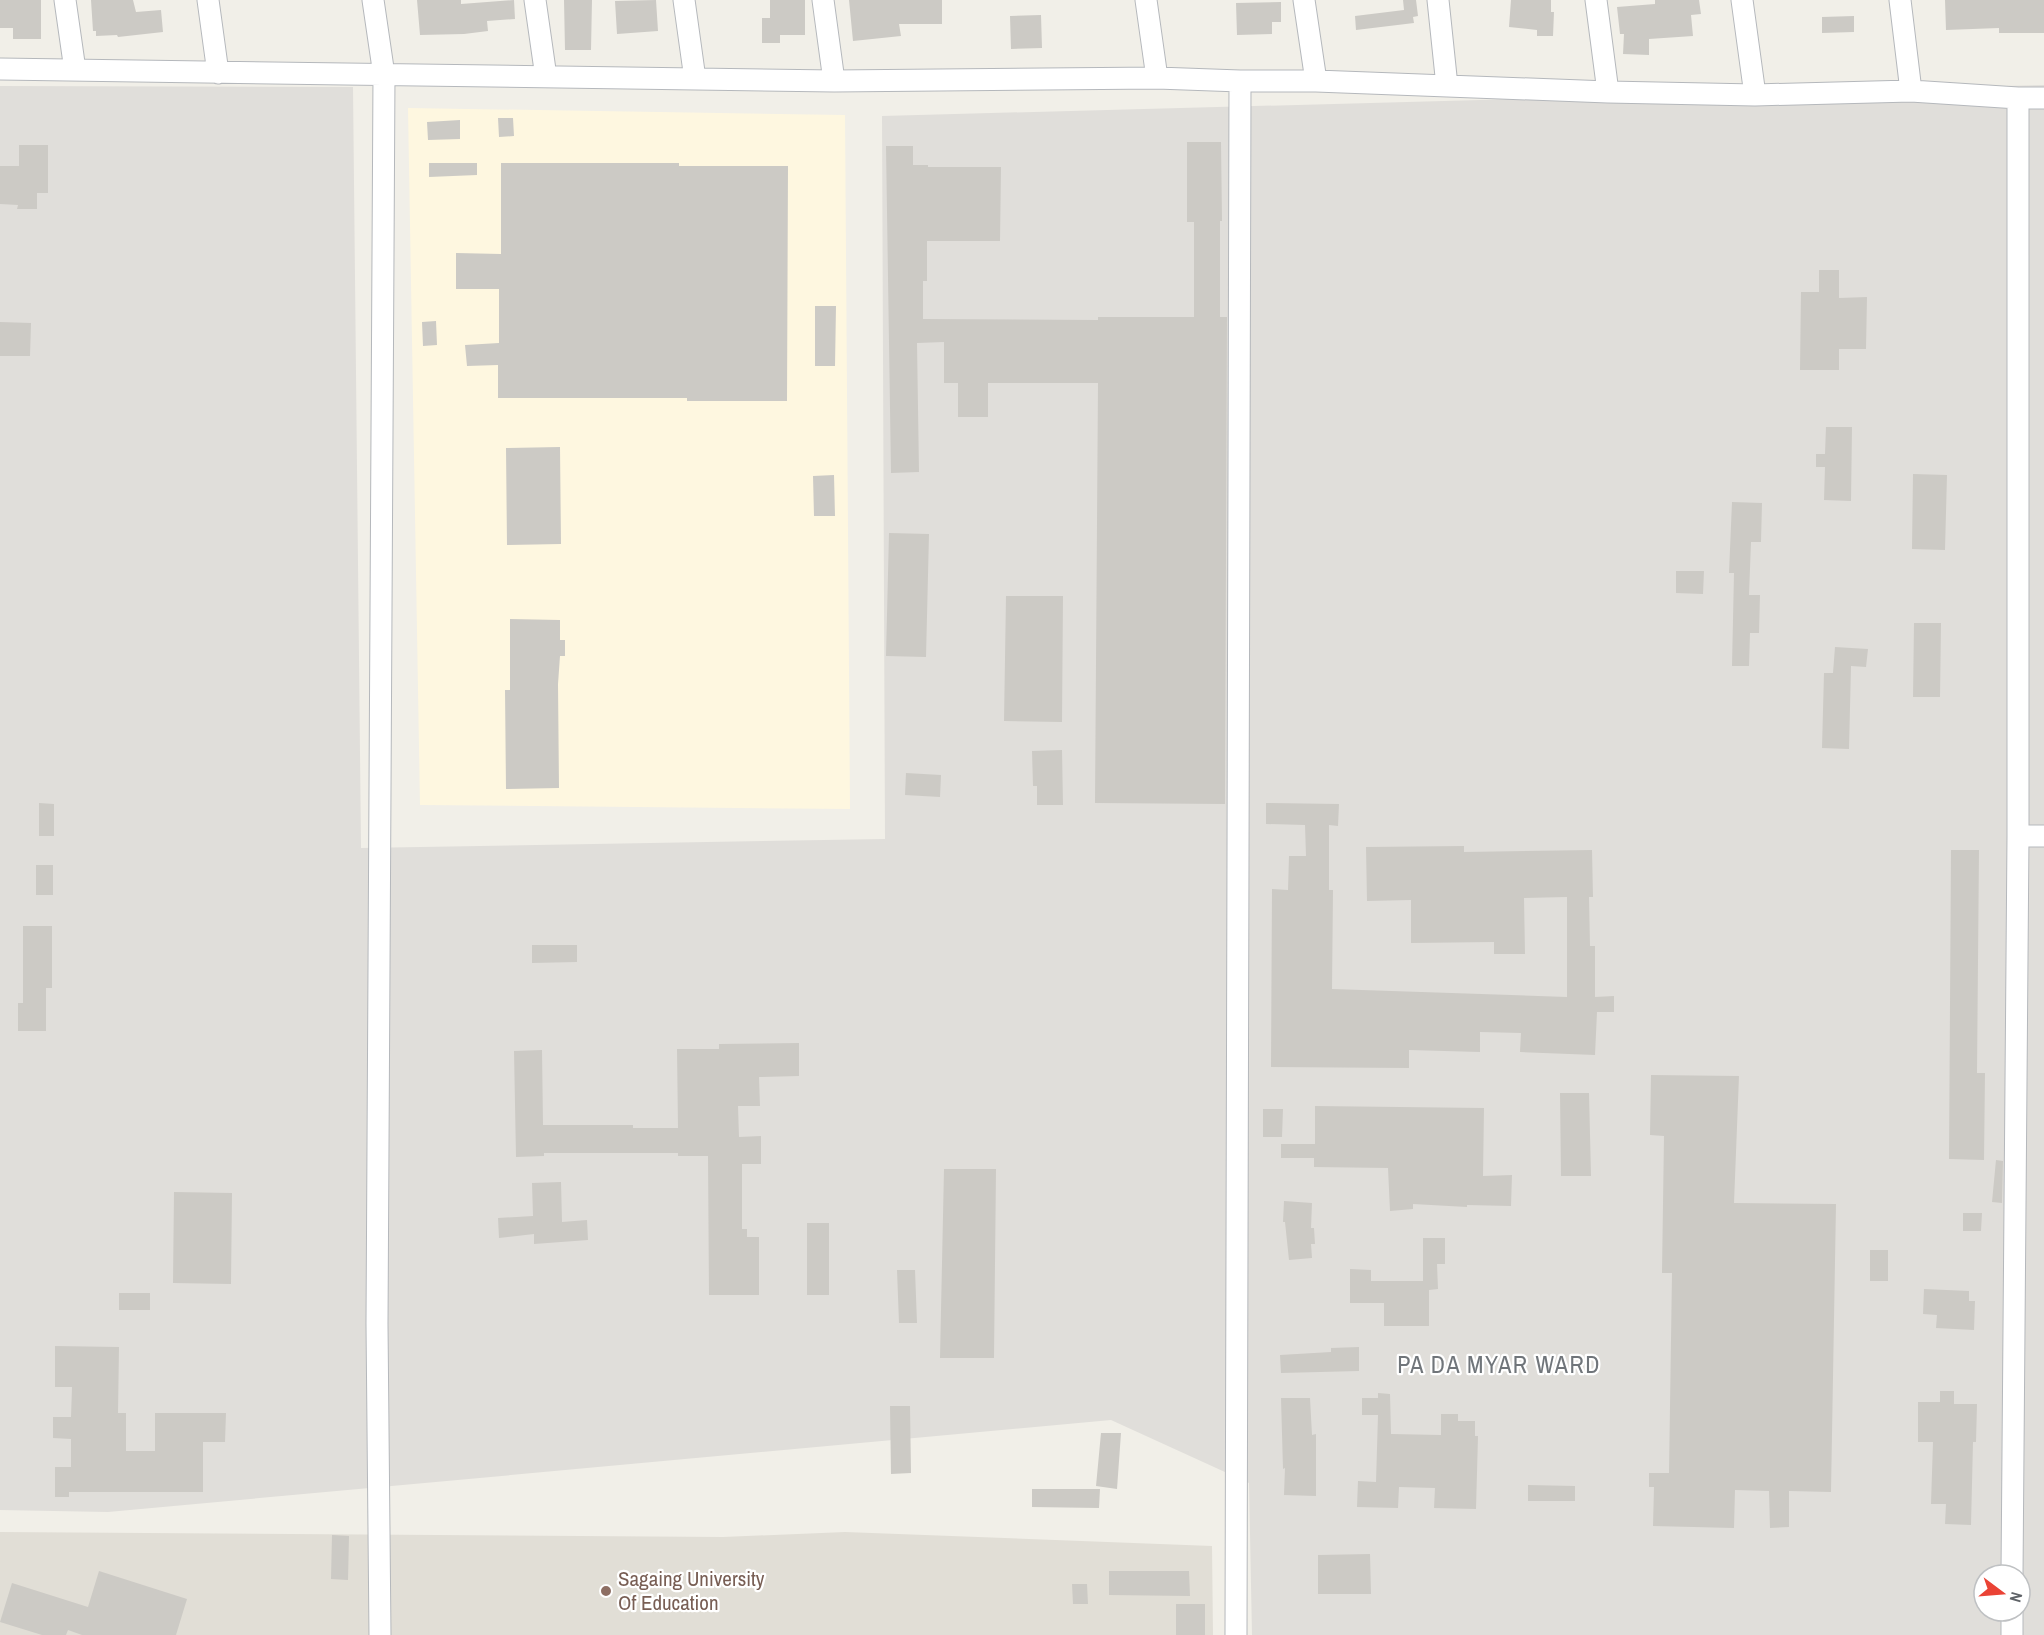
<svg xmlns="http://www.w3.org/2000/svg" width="2044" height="1635" viewBox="0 0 2044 1635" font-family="'Archivo Narrow',sans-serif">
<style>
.commercial{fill:#fef7e0}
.industrial{fill:#e0deda;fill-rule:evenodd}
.education{fill:#e1ded6}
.building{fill:#cccac5}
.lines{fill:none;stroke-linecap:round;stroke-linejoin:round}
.minor-casing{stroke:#b5b8bc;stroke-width:23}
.minor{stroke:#fff;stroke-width:21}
.education-dot{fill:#8d6e63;stroke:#fff;stroke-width:2}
.labels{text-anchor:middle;stroke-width:4.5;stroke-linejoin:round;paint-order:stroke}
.education-label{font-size:21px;fill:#785e54;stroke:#fff;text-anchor:start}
.quarter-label{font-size:24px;letter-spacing:1.5px;fill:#70757a;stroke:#fff}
</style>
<rect width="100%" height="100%" fill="#f1efe8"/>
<path class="commercial" d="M 408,108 L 845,115 L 850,809 L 420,805 Z"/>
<path class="industrial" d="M 2044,85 L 2044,1635 L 1252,1635 L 1249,1483 L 1111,1420 L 108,1512 L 0,1510 L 0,86 L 353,87 L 361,848 L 885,839 L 882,116 ZM 1984,1575 L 2020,1575 L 2020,1611 L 1984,1611 Z"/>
<path class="education" d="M 0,1532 L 723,1537 L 845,1532 L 1212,1546 L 1213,1635 L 0,1635 Z"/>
<path class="building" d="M 0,0 L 41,0 L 41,39 L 13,39 L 13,28 L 0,28 Z
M 91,0 L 133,0 L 136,12 L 161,10 L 163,32 L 118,37 L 117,35 L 96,36 L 96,31 L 93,31 Z
M 417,0 L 461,0 L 461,4 L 514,0 L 515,19 L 487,21 L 488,31 L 464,34 L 420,35 Z
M 564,0 L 592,0 L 591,50 L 565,50 Z
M 656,0 L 658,31 L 617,34 L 615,1 Z
M 770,0 L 805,0 L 805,35 L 780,35 L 780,43 L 762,43 L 762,18 L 770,18 Z
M 849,0 L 942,0 L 942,24 L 899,24 L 901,36 L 853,41 Z
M 1403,0 L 1416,0 L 1418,16 L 1413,17 L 1414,23 L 1356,30 L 1355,16 L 1404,10 Z
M 1511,0 L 1551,0 L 1551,12 L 1554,12 L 1553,36 L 1537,36 L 1537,30 L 1509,27 Z
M 1655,0 L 1699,0 L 1701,14 L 1691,15 L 1693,36 L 1649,39 L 1649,55 L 1623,54 L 1624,34 L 1620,34 L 1617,7 L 1655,4 Z
M 1945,0 L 2044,0 L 2044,33 L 1999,33 L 1999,28 L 1946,30 Z
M 1281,2 L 1281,22 L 1272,22 L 1272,34 L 1237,35 L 1236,3 Z
M 1041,15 L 1042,48 L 1011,49 L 1010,16 Z
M 1854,16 L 1854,32 L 1822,33 L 1822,17 Z
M 498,118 L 513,118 L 514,136 L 499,137 Z
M 460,120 L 460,139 L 428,140 L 427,122 Z
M 1187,142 L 1221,142 L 1222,221 L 1220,221 L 1220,317 L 1227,317 L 1225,804 L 1095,803 L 1098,383 L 988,383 L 988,417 L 958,417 L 958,383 L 944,383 L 944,342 L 917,343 L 919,472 L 891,473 L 886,146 L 913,146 L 913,165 L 928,165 L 928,167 L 1001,167 L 1000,241 L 927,241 L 927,281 L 923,281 L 923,319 L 1098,320 L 1098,317 L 1194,317 L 1194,222 L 1187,222 Z
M 19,145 L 48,145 L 48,193 L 37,193 L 37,209 L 17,209 L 18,205 L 0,204 L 0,166 L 19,166 Z
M 429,163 L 477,163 L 477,175 L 429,177 Z
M 501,163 L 679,163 L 679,166 L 788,166 L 787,401 L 687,401 L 687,398 L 498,398 L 498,365 L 467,366 L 465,345 L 499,343 L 499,289 L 456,289 L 456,253 L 501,254 Z
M 1819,270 L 1839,270 L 1839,298 L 1867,297 L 1866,349 L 1839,349 L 1839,370 L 1800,370 L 1801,292 L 1819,292 Z
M 815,306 L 836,306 L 835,366 L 815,366 Z
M 436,321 L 437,345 L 423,346 L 422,322 Z
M 0,322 L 31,323 L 30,356 L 0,356 Z
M 1826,427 L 1852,427 L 1851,501 L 1824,500 L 1825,467 L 1816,467 L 1816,454 L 1825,454 Z
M 560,447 L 561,544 L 507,545 L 506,448 Z
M 1913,474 L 1947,475 L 1945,550 L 1912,549 Z
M 834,475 L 835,516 L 814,516 L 813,476 Z
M 1732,502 L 1762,503 L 1761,542 L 1751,542 L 1749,595 L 1760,595 L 1759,633 L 1750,633 L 1749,666 L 1732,666 L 1734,573 L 1729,573 Z
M 889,533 L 929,534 L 926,657 L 886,656 Z
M 1676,571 L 1704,571 L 1703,594 L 1676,593 Z
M 1006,596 L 1063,596 L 1062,722 L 1004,721 Z
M 510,619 L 560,620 L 560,640 L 565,640 L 565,656 L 560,656 L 558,684 L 559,788 L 506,789 L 505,690 L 510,690 Z
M 1914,623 L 1941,623 L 1940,697 L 1913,697 Z
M 1835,647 L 1868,649 L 1866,667 L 1851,666 L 1849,749 L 1822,748 L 1824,673 L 1833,673 Z
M 1062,750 L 1063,805 L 1037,805 L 1037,786 L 1033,786 L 1032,751 Z
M 906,773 L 941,775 L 940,797 L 905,795 Z
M 39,803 L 54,804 L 54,836 L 39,836 Z
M 1266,803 L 1339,804 L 1338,826 L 1329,825 L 1329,890 L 1333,890 L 1332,989 L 1567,997 L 1567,897 L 1524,898 L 1525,954 L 1494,954 L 1494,942 L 1411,943 L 1411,900 L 1367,901 L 1366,847 L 1464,846 L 1464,852 L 1592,850 L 1593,897 L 1589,897 L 1590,946 L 1595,946 L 1595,997 L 1614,996 L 1614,1012 L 1597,1012 L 1595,1055 L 1520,1052 L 1521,1033 L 1480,1032 L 1480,1052 L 1409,1050 L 1409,1068 L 1271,1067 L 1272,889 L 1288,890 L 1289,856 L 1306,856 L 1305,825 L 1266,824 Z
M 1951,850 L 1979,850 L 1977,1073 L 1985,1073 L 1984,1160 L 1949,1159 Z
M 36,865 L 53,865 L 53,895 L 36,895 Z
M 23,926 L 52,926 L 52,988 L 46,988 L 46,1031 L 18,1031 L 18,1003 L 23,1003 Z
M 532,945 L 577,945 L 577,962 L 532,963 Z
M 799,1043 L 799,1076 L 759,1077 L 760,1106 L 738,1106 L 739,1137 L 761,1136 L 761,1164 L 742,1164 L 742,1229 L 747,1229 L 747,1237 L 759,1237 L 759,1295 L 709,1295 L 708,1156 L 678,1156 L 678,1153 L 544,1153 L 544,1156 L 516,1157 L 514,1051 L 542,1050 L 543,1125 L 633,1125 L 633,1128 L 678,1128 L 677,1049 L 719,1049 L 719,1044 Z
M 1651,1075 L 1739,1076 L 1734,1203 L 1836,1204 L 1831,1492 L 1789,1491 L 1789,1527 L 1770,1528 L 1769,1491 L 1735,1490 L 1734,1528 L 1653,1526 L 1654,1487 L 1649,1487 L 1649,1473 L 1669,1473 L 1672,1273 L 1662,1273 L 1664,1136 L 1650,1135 Z
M 1560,1093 L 1589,1093 L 1591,1176 L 1561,1176 Z
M 1315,1106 L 1484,1108 L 1483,1176 L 1512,1175 L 1511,1206 L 1467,1205 L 1467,1207 L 1413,1204 L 1413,1209 L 1390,1211 L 1388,1168 L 1314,1167 L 1314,1158 L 1281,1158 L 1281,1144 L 1315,1144 Z
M 1263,1109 L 1283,1109 L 1282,1137 L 1263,1137 Z
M 1996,1160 L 2003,1161 L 2002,1203 L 1992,1202 Z
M 944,1169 L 996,1169 L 994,1358 L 940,1358 Z
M 561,1182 L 562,1222 L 587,1220 L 588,1240 L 534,1244 L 534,1234 L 499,1238 L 498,1218 L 533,1216 L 532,1183 Z
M 174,1192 L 232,1193 L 231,1284 L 173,1283 Z
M 1284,1201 L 1312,1203 L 1311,1228 L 1314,1228 L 1315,1244 L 1311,1244 L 1312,1258 L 1289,1260 L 1285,1222 L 1283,1222 Z
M 1963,1213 L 1982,1213 L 1981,1231 L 1963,1231 Z
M 807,1223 L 829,1223 L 829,1295 L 807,1295 Z
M 1423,1238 L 1445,1238 L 1445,1264 L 1437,1264 L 1438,1289 L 1429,1290 L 1429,1326 L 1384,1326 L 1384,1303 L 1350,1303 L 1350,1269 L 1371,1270 L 1371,1281 L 1423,1281 Z
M 1870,1250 L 1888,1250 L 1888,1281 L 1870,1281 Z
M 897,1270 L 915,1270 L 917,1323 L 899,1323 Z
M 1924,1289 L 1969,1291 L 1969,1301 L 1975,1301 L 1974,1330 L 1936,1328 L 1937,1315 L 1923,1314 Z
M 119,1293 L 150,1293 L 150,1310 L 119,1310 Z
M 55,1346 L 119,1347 L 118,1413 L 126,1413 L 126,1451 L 155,1451 L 155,1413 L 226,1413 L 225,1442 L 203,1442 L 203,1492 L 69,1492 L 69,1497 L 55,1497 L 55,1467 L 71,1467 L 71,1439 L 53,1438 L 53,1417 L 71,1417 L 72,1387 L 55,1387 Z
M 1359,1347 L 1359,1371 L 1281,1373 L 1280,1355 L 1331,1352 L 1331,1348 Z
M 1940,1391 L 1954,1391 L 1954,1404 L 1977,1404 L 1976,1442 L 1973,1442 L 1971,1525 L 1945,1524 L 1946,1504 L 1931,1504 L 1933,1442 L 1918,1442 L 1918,1402 L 1940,1402 Z
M 1378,1393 L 1390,1394 L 1391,1434 L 1441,1435 L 1441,1414 L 1458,1414 L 1458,1421 L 1475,1421 L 1475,1436 L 1478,1436 L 1476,1509 L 1434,1508 L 1435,1488 L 1399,1487 L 1398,1508 L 1357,1507 L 1358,1481 L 1376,1482 L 1378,1415 L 1362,1415 L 1362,1398 L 1378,1398 Z
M 1281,1398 L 1310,1398 L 1312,1435 L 1316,1434 L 1316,1496 L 1284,1495 L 1285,1468 L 1283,1469 Z
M 890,1406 L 910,1406 L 911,1473 L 891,1474 Z
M 1101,1433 L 1121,1433 L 1117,1489 L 1096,1486 Z
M 1528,1485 L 1575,1486 L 1575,1501 L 1528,1501 Z
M 1032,1489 L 1100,1489 L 1099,1508 L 1032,1507 Z
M 332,1535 L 349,1536 L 348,1580 L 331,1579 Z
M 1370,1554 L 1371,1594 L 1318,1594 L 1318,1555 Z
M 99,1571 L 187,1599 L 176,1635 L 82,1635 L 68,1630 L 66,1635 L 42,1635 L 0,1622 L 12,1583 L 88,1607 Z
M 1109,1571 L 1189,1571 L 1190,1596 L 1109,1595 Z
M 1072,1584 L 1087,1584 L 1088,1604 L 1073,1604 Z
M 1176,1604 L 1205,1604 L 1205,1635 L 1176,1635 Z"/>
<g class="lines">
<g class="minor-casing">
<path id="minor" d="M 65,0 L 75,70
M 208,0 L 218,73
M 373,0 L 384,75 L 377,1324 L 380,1635
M 535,0 L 546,77
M 684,0 L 695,79
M 823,0 L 834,81
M 1146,0 L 1157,78
M 1304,0 L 1316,81
M 1438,0 L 1447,86
M 1596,0 L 1608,92
M 1742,0 L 1755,95
M 1900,0 L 1911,91
M 0,69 L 834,81 L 1157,78 L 1240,81 L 1316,81 L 1608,92 L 1755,95 L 1911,91 L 2018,98 L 2044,98
M 2018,836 L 2044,836
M 2012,1575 L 2018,836 L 2018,98
M 1236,1635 L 1240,81
M 2012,1635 L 2012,1611"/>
</g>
<use href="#minor" class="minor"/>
</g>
<circle class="education-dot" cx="606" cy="1591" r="6"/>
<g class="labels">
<g class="education-label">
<text x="618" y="1586">Sagaing University<tspan x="618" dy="24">Of Education</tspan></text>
</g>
<g class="quarter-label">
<text x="1499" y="1373">PA DA MYAR WARD</text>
</g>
</g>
<g transform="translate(2002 1593) rotate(106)"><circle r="28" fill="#ffffff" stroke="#bfc1c3" stroke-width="1.5"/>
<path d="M0-4.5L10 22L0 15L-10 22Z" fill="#ea4335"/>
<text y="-9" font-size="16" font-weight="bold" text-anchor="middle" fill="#5f6368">N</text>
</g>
</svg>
